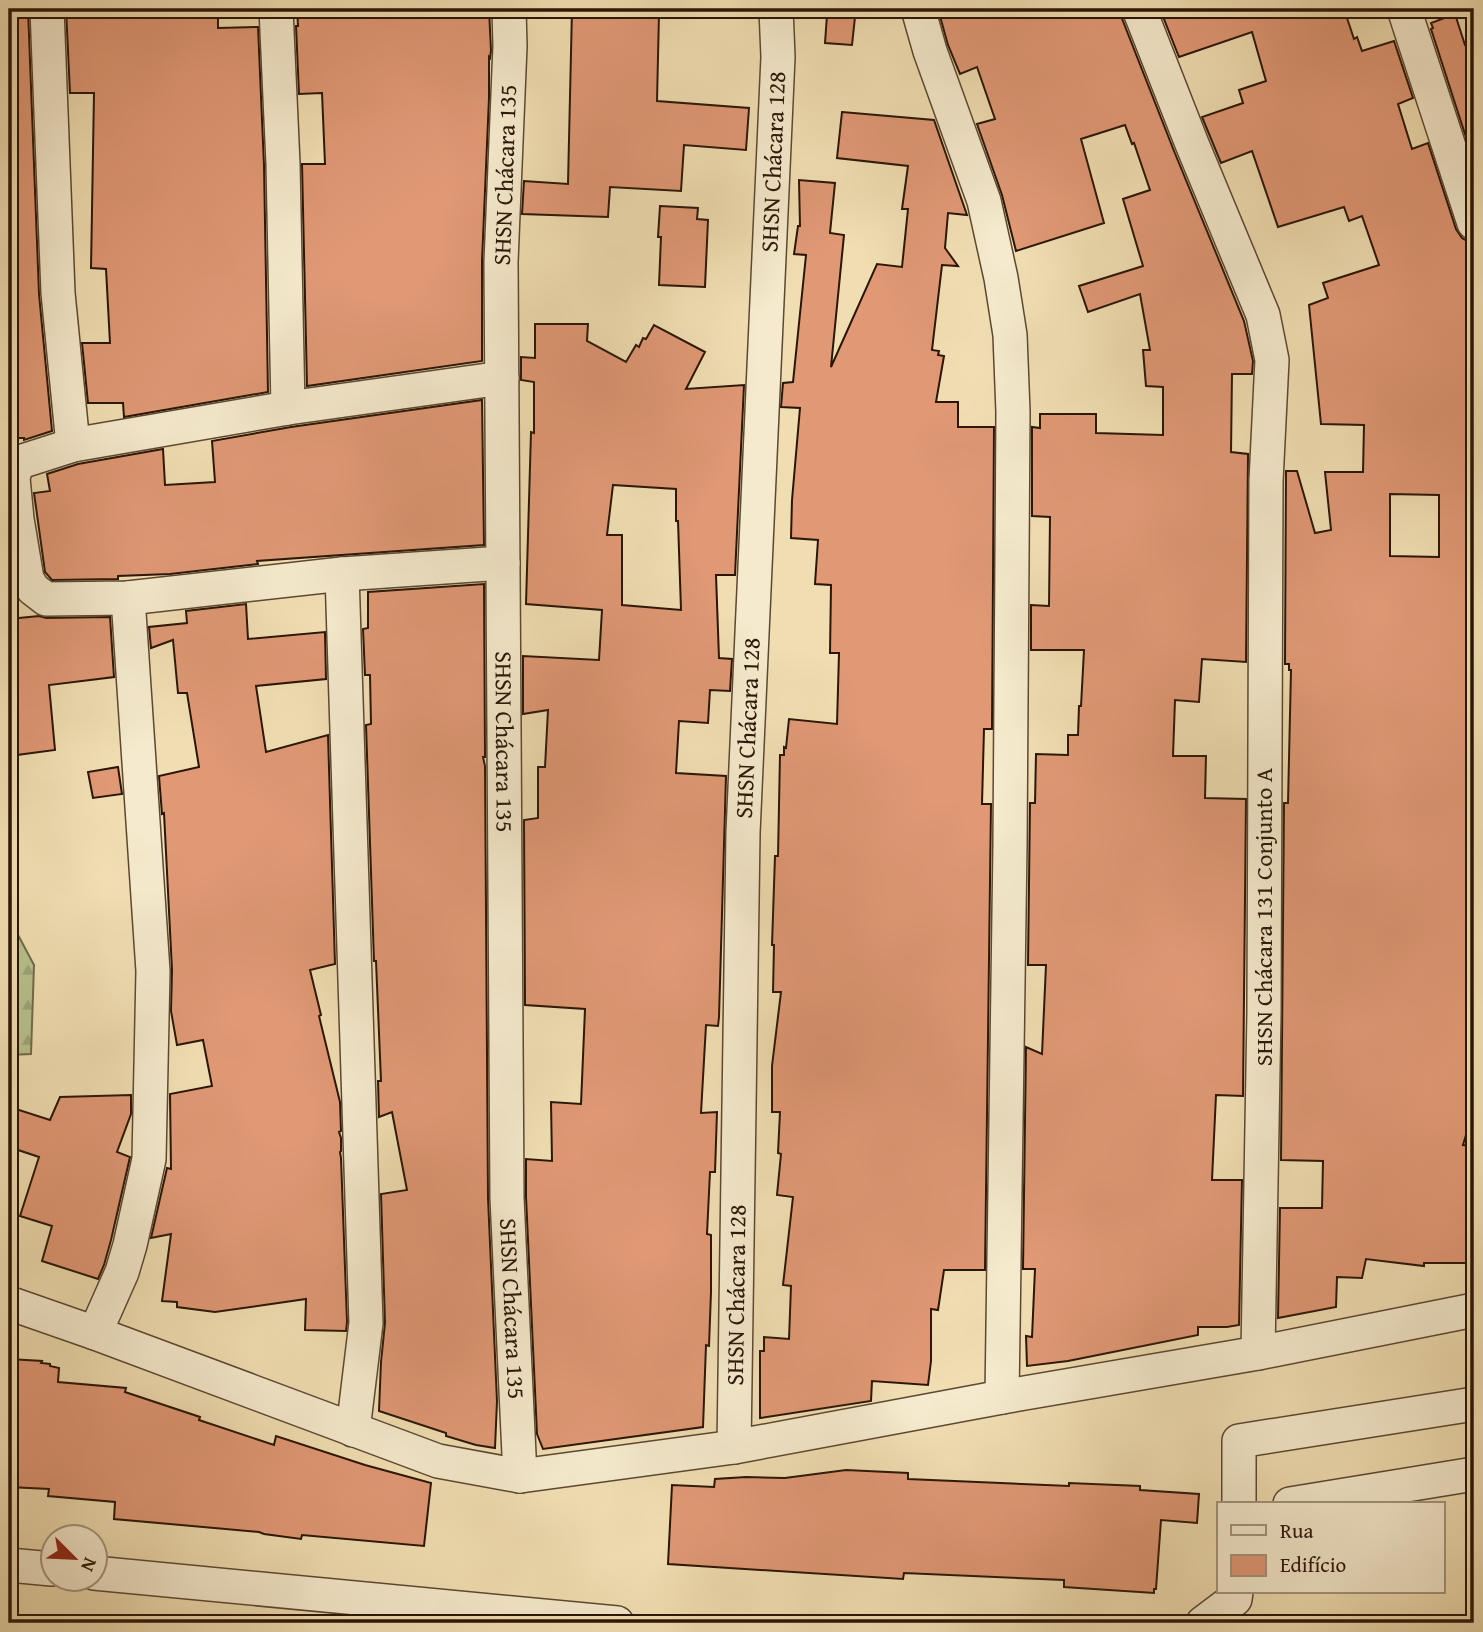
<svg xmlns="http://www.w3.org/2000/svg" width="1483" height="1632" viewBox="0 0 1483 1632" font-family="'Gentium Book Plus',serif">
<style>
.forest{fill:url(#forest-firs);stroke:#716c4a;stroke-width:2}
.building{fill:#e09875;stroke:#2a1607;stroke-width:2;fill-rule:evenodd}
.lines{fill:none;stroke-linecap:round;stroke-linejoin:round}
.minor-casing{stroke:#5c4832;stroke-width:36}
.minor{stroke:#f5eacd;stroke-width:33}
.labels{text-anchor:middle;stroke-width:7;stroke-linejoin:round;paint-order:stroke}
.street-label{font-size:24px;fill:#2a1607;stroke:#f5eacd}
</style>
<defs>
<pattern id="forest-firs" width="22" height="20" patternUnits="userSpaceOnUse" patternTransform="scale(1.75)"><rect width="22" height="20" fill="#b8c18d"/><path d="M5 1l3.5 6h-7zM16 11l3.5 6h-7z" fill="#9ea578"/></pattern>
</defs>
<rect width="100%" height="100%" fill="#f0deb2"/>
<filter id="stains"><feTurbulence type="fractalNoise" baseFrequency=".00286" numOctaves="4"/><feColorMatrix values="0 0 0 0 .2 0 0 0 0 .09 0 0 0 0 .02 0 0 0 .5 -.17"/></filter>
<radialGradient id="worn" r=".72"><stop offset=".6" stop-color="#630" stop-opacity="0"/><stop offset="1" stop-color="#630" stop-opacity=".3"/></radialGradient>
<path class="forest" d="M 9,918 L 34,965 L 31,1054 L 9,1055 Z"/>
<path class="building" d="M 9,9 L 28,9 L 39,294 L 52,431 L 24,440 L 24,438 L 9,438 Z
M 66,9 L 218,9 L 218,28 L 258,27 L 264,165 L 268,392 L 124,417 L 123,403 L 88,403 L 82,343 L 110,343 L 106,269 L 91,268 L 94,93 L 70,93 Z
M 297,9 L 489,9 L 491,51 L 490,58 L 489,57 L 489,98 L 482,261 L 482,361 L 307,386 L 302,164 L 325,164 L 322,93 L 299,94 L 296,26 L 298,26 Z
M 572,9 L 649,9 L 649,14 L 659,14 L 657,101 L 749,108 L 746,150 L 684,145 L 681,191 L 610,187 L 608,217 L 522,214 L 524,181 L 568,184 Z
M 938,9 L 1120,9 L 1121,16 L 1174,151 L 1244,321 L 1253,361 L 1252,374 L 1232,374 L 1231,452 L 1248,454 L 1246,662 L 1202,659 L 1199,702 L 1175,700 L 1173,756 L 1206,756 L 1205,798 L 1246,799 L 1243,1096 L 1216,1095 L 1212,1180 L 1242,1180 L 1239,1325 L 1227,1327 L 1198,1327 L 1198,1335 L 1068,1361 L 1027,1366 L 1026,1336 L 1032,1337 L 1035,1269 L 1023,1269 L 1026,1047 L 1042,1054 L 1046,965 L 1028,965 L 1030,803 L 1035,803 L 1036,754 L 1068,755 L 1068,735 L 1078,735 L 1079,706 L 1081,706 L 1084,650 L 1031,650 L 1031,605 L 1049,606 L 1050,517 L 1032,516 L 1032,427 L 1040,428 L 1040,414 L 1096,414 L 1096,433 L 1163,435 L 1163,387 L 1146,386 L 1143,350 L 1150,350 L 1140,294 L 1088,312 L 1079,286 L 1143,266 L 1123,199 L 1150,190 L 1134,143 L 1132,144 L 1125,125 L 1081,139 L 1104,223 L 1016,251 L 1002,195 L 977,124 L 995,119 L 977,67 L 960,74 L 948,45 Z
M 1160,9 L 1344,9 L 1354,39 L 1357,37 L 1362,51 L 1394,41 L 1413,98 L 1398,104 L 1412,149 L 1428,143 L 1456,229 L 1462,238 L 1469,242 L 1474,242 L 1474,794 L 1468,794 L 1466,840 L 1468,840 L 1467,873 L 1474,873 L 1474,1108 L 1463,1145 L 1474,1146 L 1474,1263 L 1424,1263 L 1424,1266 L 1366,1259 L 1362,1278 L 1337,1277 L 1336,1307 L 1278,1318 L 1280,1208 L 1322,1208 L 1323,1161 L 1281,1160 L 1284,803 L 1288,803 L 1291,670 L 1289,670 L 1289,664 L 1285,664 L 1286,471 L 1297,471 L 1315,533 L 1331,530 L 1325,472 L 1363,472 L 1364,425 L 1321,424 L 1309,305 L 1328,298 L 1323,283 L 1379,265 L 1362,216 L 1349,221 L 1344,207 L 1278,227 L 1252,151 L 1221,163 L 1202,117 L 1243,103 L 1239,90 L 1266,81 L 1252,32 L 1179,57 ZM 1390,494 L 1439,495 L 1439,557 L 1390,556 Z
M 1455,14 L 1465,45 L 1474,42 L 1474,162 L 1431,29 L 1433,28 L 1431,23 Z
M 827,15 L 855,17 L 852,45 L 825,43 Z
M 842,112 L 934,120 L 967,215 L 948,213 L 945,248 L 958,266 L 942,265 L 932,350 L 939,351 L 938,355 L 944,356 L 936,402 L 958,402 L 958,427 L 994,427 L 992,729 L 984,729 L 982,804 L 991,804 L 985,1270 L 944,1270 L 938,1310 L 931,1309 L 931,1361 L 928,1385 L 872,1381 L 871,1401 L 760,1418 L 760,1351 L 764,1351 L 764,1337 L 789,1339 L 791,1286 L 783,1285 L 793,1197 L 777,1195 L 781,1154 L 778,1153 L 780,1112 L 772,1112 L 772,1066 L 781,992 L 773,992 L 774,945 L 772,945 L 775,856 L 778,856 L 780,755 L 784,755 L 784,747 L 786,748 L 789,719 L 837,724 L 839,653 L 830,653 L 831,585 L 815,584 L 818,540 L 791,538 L 792,500 L 800,408 L 781,407 L 783,383 L 793,382 L 806,255 L 794,254 L 798,226 L 800,226 L 799,180 L 835,183 L 830,233 L 844,235 L 831,367 L 877,264 L 902,267 L 908,209 L 902,209 L 908,166 L 837,158 Z
M 660,206 L 698,208 L 697,219 L 708,220 L 705,287 L 659,285 L 661,237 L 658,237 Z
M 535,324 L 588,324 L 587,341 L 626,362 L 636,345 L 639,347 L 643,338 L 646,339 L 654,325 L 705,352 L 686,389 L 744,385 L 735,575 L 716,575 L 719,658 L 732,659 L 730,691 L 710,690 L 708,723 L 679,721 L 676,773 L 726,776 L 719,1017 L 718,1026 L 706,1025 L 701,1113 L 717,1112 L 715,1172 L 710,1172 L 707,1234 L 711,1235 L 711,1292 L 709,1346 L 706,1345 L 703,1427 L 543,1449 L 537,1434 L 526,1197 L 526,1159 L 552,1161 L 551,1102 L 581,1104 L 585,1009 L 525,1005 L 524,820 L 538,818 L 538,767 L 545,767 L 548,710 L 523,714 L 523,656 L 599,660 L 602,610 L 526,604 L 531,432 L 534,433 L 534,382 L 521,380 L 521,357 L 535,358 ZM 613,485 L 676,489 L 676,521 L 678,521 L 681,610 L 622,605 L 622,535 L 607,535 Z
M 482,400 L 484,545 L 257,561 L 258,564 L 170,574 L 118,576 L 118,579 L 52,580 L 45,572 L 34,493 L 50,491 L 47,474 L 78,464 L 163,449 L 165,485 L 215,482 L 212,441 L 291,427 Z
M 484,584 L 485,757 L 483,757 L 485,766 L 488,1198 L 497,1401 L 495,1448 L 476,1445 L 446,1436 L 446,1433 L 379,1411 L 381,1362 L 385,1323 L 381,1194 L 407,1190 L 392,1112 L 379,1117 L 378,1081 L 381,1081 L 376,961 L 374,961 L 366,725 L 371,724 L 370,675 L 365,675 L 363,629 L 368,628 L 368,592 Z
M 246,604 L 248,639 L 325,632 L 326,679 L 256,686 L 266,752 L 328,735 L 335,964 L 310,970 L 321,1015 L 319,1016 L 340,1102 L 341,1131 L 339,1132 L 341,1138 L 341,1151 L 340,1152 L 341,1158 L 347,1322 L 346,1331 L 305,1330 L 306,1299 L 215,1312 L 177,1307 L 177,1302 L 162,1301 L 171,1234 L 151,1238 L 167,1168 L 171,1169 L 170,1094 L 212,1086 L 203,1040 L 177,1045 L 171,1011 L 172,970 L 164,813 L 162,814 L 159,776 L 199,767 L 187,693 L 178,693 L 173,640 L 151,648 L 149,627 L 187,623 L 186,611 Z
M 39,616 L 46,618 L 110,617 L 114,677 L 49,685 L 55,750 L 9,756 L 9,619 Z
M 118,767 L 122,794 L 93,798 L 88,772 Z
M 131,1095 L 131,1114 L 117,1152 L 130,1157 L 111,1240 L 104,1265 L 98,1279 L 42,1261 L 52,1226 L 20,1216 L 39,1157 L 9,1147 L 9,1134 L 16,1109 L 50,1120 L 60,1097 Z
M 9,1359 L 42,1361 L 41,1363 L 50,1364 L 50,1366 L 59,1368 L 58,1382 L 126,1388 L 125,1392 L 200,1417 L 199,1420 L 274,1445 L 276,1436 L 365,1465 L 431,1483 L 424,1546 L 302,1535 L 301,1539 L 264,1534 L 259,1532 L 114,1519 L 115,1502 L 48,1496 L 49,1489 L 9,1487 Z
M 846,1470 L 908,1473 L 908,1479 L 1069,1486 L 1069,1483 L 1140,1486 L 1140,1490 L 1199,1494 L 1197,1523 L 1161,1520 L 1156,1589 L 1154,1589 L 1154,1593 L 1064,1587 L 1064,1580 L 904,1573 L 903,1579 L 668,1564 L 672,1485 L 714,1487 L 715,1479 L 746,1477 L 785,1478 Z"/>
<g class="lines">
<g class="minor-casing">
<g id="minor">
<path d="M 47,9 L 58,293 L 73,445"/>
<path d="M 276,9 L 283,164 L 288,408"/>
<path id="s1" d="M 509,9 L 510,46 L 501,262 L 507,1198 L 520,1476"/>
<path d="M 918,9 L 930,51 L 984,201 L 1001,278 L 1010,335 L 1013,412 L 1010,845 L 1002,1397"/>
<path d="M 1139,9 L 1192,144 L 1263,315 L 1272,360 L 1266,481 L 1264,1012 L 1258,1353"/>
<path d="M 1404,9 L 1474,223"/>
<path d="M 502,378 L 288,408 L 73,445 L 23,461 L 16,467 L 13,478 L 17,519 L 27,579 L 33,589 L 46,599 L 128,598 L 342,574 L 503,563"/>
<path d="M 342,574 L 366,1323 L 353,1430"/>
<path d="M 9,1303 L 95,1333 L 438,1461 L 520,1476 L 734,1447 L 1002,1397 L 1258,1353 L 1474,1310"/>
<path d="M 95,1333 L 122,1272 L 130,1245 L 149,1159 L 153,971 L 128,598"/>
<path id="s2" d="M 734,1447 L 743,833 L 778,57 L 776,9"/>
<path d="M 1239,1504 L 1239,1441 L 1474,1404"/>
<path d="M 1290,1504 L 1474,1474"/>
<path d="M 9,1565 L 52,1569"/>
<path d="M 94,1573 L 617,1623"/>
<path d="M 1203,1623 L 1235,1599 L 1236,1592"/>
</g>
</g>
<use href="#minor" class="minor"/>
</g>
<g class="labels">
<g class="street-label">
<text dy="8" stroke="none"><textPath href="#s2" startOffset="1286">SHSN Chácara 128</textPath></text>
<text transform="translate(505 175) rotate(-88)" y="8">SHSN Chácara 135</text>
<text dy="8" stroke="none"><textPath href="#s2" startOffset="719">SHSN Chácara 128</textPath></text>
<text dy="8" stroke="none"><textPath href="#s1" startOffset="733">SHSN Chácara 135</textPath></text>
<text transform="translate(1264 917) rotate(-90)" y="8">SHSN Chácara 131 Conjunto A</text>
<text dy="8" stroke="none"><textPath href="#s2" startOffset="152">SHSN Chácara 128</textPath></text>
<text dy="8" stroke="none"><textPath href="#s1" startOffset="1300">SHSN Chácara 135</textPath></text>
</g>
</g>
<rect width="1483" height="1632" fill="none" stroke="#f0deb2" stroke-width="35"/>
<rect x="10" y="10" width="1462" height="1611" fill="none" stroke="#2a1607" stroke-width="3.5"/>
<rect x="18" y="18" width="1448" height="1597" fill="none" stroke="#2a1607" stroke-width="2"/>
<rect x="1217" y="1502" width="228" height="91" fill="#f5eacd" stroke="#a4957e" stroke-width="2"/>
<rect x="1231" y="1525" width="35" height="10" fill="#f5eacd" stroke="#a4957e" stroke-width="2"/>
<text x="1280" y="1538" font-size="21" fill="#2a1607">Rua</text>
<rect x="1231" y="1555" width="35" height="21" fill="#e09875" stroke="#a4957e" stroke-width="2"/>
<text x="1280" y="1572" font-size="21" fill="#2a1607">Edifício</text>
<g transform="translate(74 1558) rotate(114)"><circle r="33" fill="#f5eacd" stroke="#a4957e" stroke-width="2"/>
<path d="M0-5L12 26L0 18L-12 26Z" fill="#8f2418"/>
<text y="-10" font-size="19" font-weight="bold" text-anchor="middle" fill="#2a1607">N</text>
</g>
<rect width="100%" height="100%" filter="url(#stains)"/>
<rect width="100%" height="100%" fill="url(#worn)"/>
</svg>
